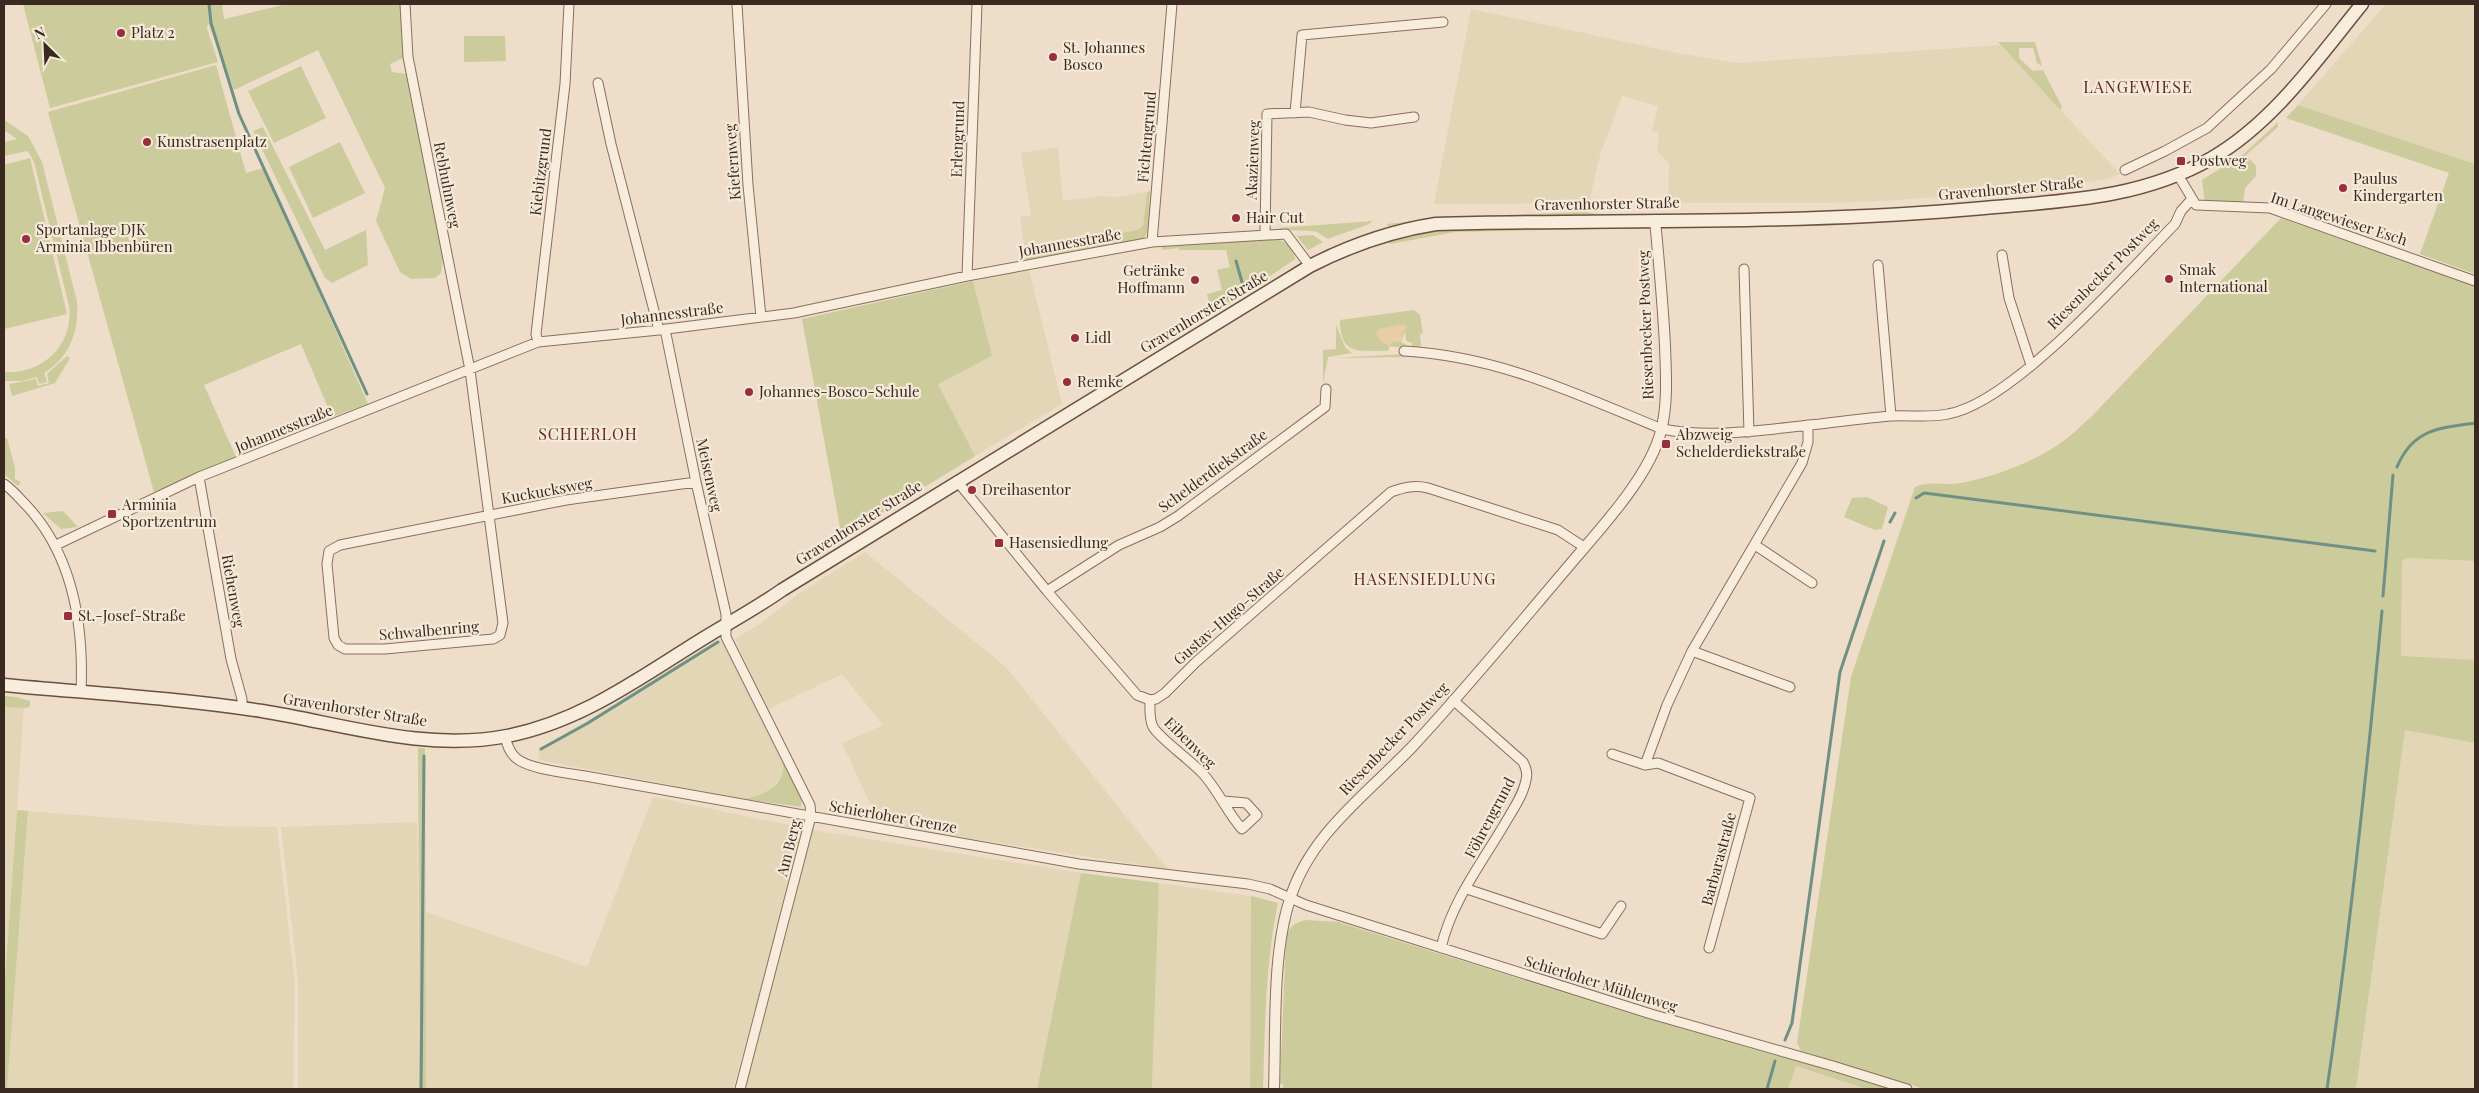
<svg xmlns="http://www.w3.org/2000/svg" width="2479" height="1093" viewBox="0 0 2479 1093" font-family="'Playfair Display',serif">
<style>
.farmland{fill:#e3d6b6}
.green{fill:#cccb9c}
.sand{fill:#e8cea7}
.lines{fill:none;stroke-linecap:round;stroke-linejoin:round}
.stream{stroke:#6f9084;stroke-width:3}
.minor-casing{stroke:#896f5d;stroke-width:11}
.tertiary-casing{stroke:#896f5d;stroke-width:12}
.secondary-casing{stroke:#6b5040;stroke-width:15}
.minor{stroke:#f8ecdc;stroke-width:9}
.tertiary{stroke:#f8ecdc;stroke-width:10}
.secondary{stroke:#f8ecdc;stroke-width:12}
.poi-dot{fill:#972f3e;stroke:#f5e9d8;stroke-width:2}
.labels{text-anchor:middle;stroke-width:4.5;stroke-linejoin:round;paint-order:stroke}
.poi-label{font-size:15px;fill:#3a2921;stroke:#f5e9d8;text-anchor:start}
.street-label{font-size:15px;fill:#3a2921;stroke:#f5e9d8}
.neighbourhood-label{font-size:16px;letter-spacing:1px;fill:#662621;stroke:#f5e9d8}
</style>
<rect width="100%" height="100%" fill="#eeddc8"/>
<path class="farmland" d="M 2386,4 L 2475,4 L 2475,164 L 2298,105 Z
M 1471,9 L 1677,53 L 1738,63 L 2000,45 L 2120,174 L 2109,179 L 2050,188 L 1885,201 L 1825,203 L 1668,203 L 1669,163 L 1657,151 L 1659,132 L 1652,131 L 1658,106 L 1622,96 L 1600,155 L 1589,203 L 1434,204 Z
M 1058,147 L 1063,201 L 1101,196 L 1115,197 L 1147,192 L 1143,226 L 1137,230 L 1025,251 L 1020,217 L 1031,215 L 1021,153 Z
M 1029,269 L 1062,404 L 975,456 L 937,384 L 991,356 L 973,281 Z
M 865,552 L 1007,668 L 1168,869 L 880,825 L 842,743 L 883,725 L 842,674 L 767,710 L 735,639 L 760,624 L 798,594 Z
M 2407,558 L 2475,561 L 2475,660 L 2401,657 L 2402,561 Z
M 717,640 L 724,643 L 782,759 L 785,769 L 783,775 L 769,792 L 756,797 L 744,799 L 540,760 L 538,751 Z
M 4,707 L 24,707 L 4,993 Z
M 2405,729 L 2475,743 L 2475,1089 L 2356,1089 Z
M 653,797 L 805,828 L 733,1089 L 426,1089 L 426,912 L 587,967 Z
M 28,811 L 215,826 L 277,827 L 295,983 L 293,1089 L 7,1089 Z
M 417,822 L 420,1089 L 298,1089 L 298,982 L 281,827 Z
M 812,830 L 1081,873 L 1037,1089 L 745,1089 Z
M 1159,883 L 1251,896 L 1250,1089 L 1152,1089 Z
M 1795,1066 L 1866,1089 L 1788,1089 Z"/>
<path class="green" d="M 23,4 L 222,4 L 224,19 L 287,4 L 401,4 L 403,58 L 390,64 L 392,72 L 406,74 L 409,83 L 444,253 L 441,273 L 435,278 L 411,279 L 400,272 L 376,221 L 385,188 L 318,50 L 234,90 L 208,23 L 207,28 L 218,62 L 50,108 Z
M 464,36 L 505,36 L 506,61 L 464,62 Z
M 1998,42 L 2035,42 L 2042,66 L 2037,63 L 2033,48 L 2019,48 L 2019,58 L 2033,71 L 2043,70 L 2062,107 L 2060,110 Z
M 216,65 L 246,173 L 264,168 L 368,404 L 332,417 L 301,344 L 204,385 L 236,457 L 154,492 L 48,112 Z
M 301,66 L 326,118 L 274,143 L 248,91 Z
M 2298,105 L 2475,164 L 2475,274 L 2420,254 L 2449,173 L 2286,118 Z
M 4,120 L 28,136 L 42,162 L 77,302 C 79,331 70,357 44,373 L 47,382 L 39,384 L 37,377 L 22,381 L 4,381 L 4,372 C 42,375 74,345 69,306 L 34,162 L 28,151 L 4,156 L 5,142 L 17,139 L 4,130 Z
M 2278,122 L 2278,127 L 2246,155 L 2256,166 L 2256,176 L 2245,188 L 2243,203 L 2205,205 L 2202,180 L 2245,153 Z
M 263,127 L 325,250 L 366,230 L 368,265 L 332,283 L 325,278 L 253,131 Z
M 340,142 L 365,193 L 313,218 L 289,167 Z
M 30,158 L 67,314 L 4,329 L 4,165 Z
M 1150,191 L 1148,230 L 1144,239 L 1026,260 L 1025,251 L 1137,230 L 1143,226 L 1147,192 Z
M 1586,212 L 1597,214 L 1421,221 L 1388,226 L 1387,224 L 1452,217 Z
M 2281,218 L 2475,286 L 2475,561 L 2407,558 L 2402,561 L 2401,656 L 2475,660 L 2475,743 L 2405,730 L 2356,1089 L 1924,1089 L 1801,1051 L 1797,1043 L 1851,677 L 1915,487 C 1930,480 1946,486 1961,483 C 1994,477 2034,462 2062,442 C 2072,435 2082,425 2091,417 Z
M 1373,221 C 1366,227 1339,234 1328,239 C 1324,237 1321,234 1317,232 C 1308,229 1289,232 1278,228 Z
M 1553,227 L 1600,229 L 1455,232 L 1390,244 L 1388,241 C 1421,224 1513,228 1553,227 Z
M 1313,235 L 1323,242 L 1308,250 L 1297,236 Z
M 1268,238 C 1282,239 1293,243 1295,259 L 1240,297 L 1189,328 L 1206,316 L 1202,309 L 1210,307 L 1207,294 L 1222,290 L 1217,270 L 1230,267 L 1226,250 L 1179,250 L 1179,248 L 1162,250 L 1162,247 Z
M 973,281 L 992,356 L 938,384 L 975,456 L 842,538 L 802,319 Z
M 1414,310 L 1420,315 L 1423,333 L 1420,334 L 1421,346 L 1416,350 L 1412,348 L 1412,343 L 1406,341 L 1405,331 L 1401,342 L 1408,346 L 1408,349 L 1390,346 L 1388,351 C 1363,349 1340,359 1340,320 Z
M 1336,325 L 1345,347 L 1352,353 L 1328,357 L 1323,383 L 1323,350 L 1336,349 Z
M 1404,354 L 1404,357 L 1333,358 Z
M 67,356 L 70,358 L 55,383 L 12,396 L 9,384 L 36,379 L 38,386 L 49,383 L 47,374 Z
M 7,438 L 15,468 L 15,479 L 21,482 L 18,486 L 4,474 L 4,439 Z
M 1867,497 L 1888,507 L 1882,529 L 1875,530 L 1844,517 L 1852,498 Z
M 63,511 L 78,527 L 61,529 L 43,513 Z
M 4,696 L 16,697 L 30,701 L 30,706 L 27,708 L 4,707 Z
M 418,748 L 425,748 L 426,1089 L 420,1089 Z
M 782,759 L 802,800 L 801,807 L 744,799 C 765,796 789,783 782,759 Z
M 17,810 L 28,811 L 7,1089 L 4,1089 L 4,993 Z
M 1081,873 L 1159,883 L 1152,1089 L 1037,1089 Z
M 1251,896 L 1278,903 C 1265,965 1265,1027 1263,1089 L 1250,1089 Z
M 1305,920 L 1338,922 L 1632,1014 L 1774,1055 L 1795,1058 L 1897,1089 L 1866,1089 L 1796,1066 L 1788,1089 L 1283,1089 L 1283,1084 L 1280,1083 L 1286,937 C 1290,926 1294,923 1305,920 Z"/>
<path class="sand" d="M 1404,324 L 1408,327 L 1402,333 L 1402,341 L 1393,342 L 1389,346 L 1383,343 L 1376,334 L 1379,329 Z"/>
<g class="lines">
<path class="stream" d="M 209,4 L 211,23 L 239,114 L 367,394
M 1215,301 L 1227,298 L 1244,289 L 1236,261
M 2397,467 C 2413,429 2439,428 2475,423
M 1916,498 L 1924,493 L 1940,495 L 2375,551
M 1890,522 L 1895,513
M 2383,596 L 2393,475
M 541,749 L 588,723 L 718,642
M 1785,1040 L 1792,1023 L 1840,672 L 1884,541
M 421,1089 L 424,756
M 1767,1089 L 1775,1061
M 2327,1089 C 2350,931 2367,771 2382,611"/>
<g class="minor-casing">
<path id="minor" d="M 405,4 L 408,57 L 470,370 L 503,623 L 500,635 L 493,639 L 385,649 L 345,649 L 338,645 L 334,638 L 327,564 L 329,551 L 340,545 L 566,500 L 696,482
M 737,4 L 748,185 L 761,317
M 598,83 L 611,144 L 659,330
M 1295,113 L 1302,35 L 1443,22
M 2125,170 L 2165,151 L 2207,128 L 2271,69 L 2326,4
M 2178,175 L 2196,205 L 2270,208 L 2475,281
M 1265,234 L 1267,114 L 1309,112 L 1345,120 L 1371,123 L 1414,117
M 1152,242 L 1172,4
M 2002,255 L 2009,298 L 2031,365
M 1878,265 L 1891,416
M 1744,269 L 1749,432
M 967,276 L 977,4
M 665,329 L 696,482 L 726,614 L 726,637 L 810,805 L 811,816 L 740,1089
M 538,342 L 536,334 L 565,84 L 569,4
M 1404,351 C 1498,356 1576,394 1662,429 C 1714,439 1768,429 1820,424 C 1844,421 1868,418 1891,416 C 1910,415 1930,418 1948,414 C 2013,403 2127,273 2175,224 L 2181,211 L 2191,200
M 199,477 L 231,659 L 242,699 L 242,708
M 957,481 L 1047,591 L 1137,695 L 1150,700 L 1156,699 L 1165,693 L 1196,662 L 1391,492 C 1405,487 1414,485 1428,488 L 1558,530 L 1584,547
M 4,484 C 12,489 19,498 26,505 C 73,555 84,625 81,692
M 56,545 L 199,477 L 538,342 L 659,330 L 794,313 L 967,276 L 1152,242 L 1286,234 L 1310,266
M 1755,545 L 1812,583
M 1047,591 L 1119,545 L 1160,527 L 1178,516 L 1325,407 L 1326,389
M 1692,651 L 1790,687
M 1150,700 C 1150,709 1149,719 1153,727 C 1160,739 1192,761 1204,775 C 1219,792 1227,812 1242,829 L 1257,815 L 1246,803 L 1224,801
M 505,737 C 507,744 509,752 516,758 C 528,769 567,773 585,776 L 1079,864 L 1248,884 L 1270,889 L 1306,905 L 1651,1014 L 1833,1066 L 1907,1089
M 1612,754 L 1645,765 L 1667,705 L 1692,651 L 1802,463 L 1808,442 L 1808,425
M 1645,765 L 1658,763 L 1750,798 L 1709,948
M 1467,889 L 1602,934 L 1621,906
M 1441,948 C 1451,903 1481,864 1504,825 C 1512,811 1523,796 1526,780 C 1528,773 1526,768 1523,762 L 1453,700"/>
</g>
<g class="tertiary-casing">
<path id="tertiary" d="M 1274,1089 C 1276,1030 1272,954 1290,899 C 1310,834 1367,794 1412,747 C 1466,689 1516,628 1567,568 C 1598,531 1649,478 1661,431 C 1668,404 1666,374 1665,346 C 1663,304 1659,262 1655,220"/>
</g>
<g class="secondary-casing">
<path id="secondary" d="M 4,685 C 90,693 177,698 262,711 C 343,724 425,752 507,736 C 584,721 643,675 709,635 C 734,620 758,607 782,590 L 1310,266 C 1351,245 1390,231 1436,224 C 1619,219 1802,225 1984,208 C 2063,201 2141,199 2212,158 C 2274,122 2318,58 2362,4"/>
</g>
<use href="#minor" class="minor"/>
<use href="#tertiary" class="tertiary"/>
<use href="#secondary" class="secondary"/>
</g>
<g class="poi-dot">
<circle cx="121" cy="33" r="5"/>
<circle cx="1053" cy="57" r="5"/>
<circle cx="147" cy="142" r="5"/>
<rect x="2176" y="156" width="10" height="10" rx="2.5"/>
<circle cx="2343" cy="188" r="5"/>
<circle cx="1236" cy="218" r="5"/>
<circle cx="26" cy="239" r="5"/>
<circle cx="2169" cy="279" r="5"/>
<circle cx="1195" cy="280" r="5"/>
<circle cx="1075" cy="338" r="5"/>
<circle cx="1067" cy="382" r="5"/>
<circle cx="749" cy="392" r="5"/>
<rect x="1661" y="439" width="10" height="10" rx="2.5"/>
<circle cx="972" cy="490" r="5"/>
<rect x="107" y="509" width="10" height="10" rx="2.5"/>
<rect x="994" y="538" width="10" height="10" rx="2.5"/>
<rect x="63" y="611" width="10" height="10" rx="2.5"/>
</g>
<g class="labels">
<g class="poi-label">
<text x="131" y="38">Platz 2</text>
<text x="1063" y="53">St. Johannes<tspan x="1063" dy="17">Bosco</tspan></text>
<text x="157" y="147">Kunstrasenplatz</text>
<text x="2191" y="166">Postweg</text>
<text x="2353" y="184">Paulus<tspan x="2353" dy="17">Kindergarten</tspan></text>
<text x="1246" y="223">Hair Cut</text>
<text x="36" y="235">Sportanlage DJK<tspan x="36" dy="17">Arminia Ibbenbüren</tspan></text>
<text x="2179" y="275">Smak<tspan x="2179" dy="17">International</tspan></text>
<text x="1185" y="276" text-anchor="end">Getränke<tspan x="1185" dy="17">Hoffmann</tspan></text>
<text x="1085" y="343">Lidl</text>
<text x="1077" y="387">Remke</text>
<text x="759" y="397">Johannes-Bosco-Schule</text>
<text x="1676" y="440">Abzweig<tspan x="1676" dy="17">Schelderdiekstraße</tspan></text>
<text x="982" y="495">Dreihasentor</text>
<text x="122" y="510">Arminia<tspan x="122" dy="17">Sportzentrum</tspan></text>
<text x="1009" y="548">Hasensiedlung</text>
<text x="78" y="621">St.-Josef-Straße</text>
</g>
<g class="street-label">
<text transform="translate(1147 137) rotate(-85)" y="5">Fichtengrund</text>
<text transform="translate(958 139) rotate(-88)" y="5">Erlengrund</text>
<text transform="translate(1253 160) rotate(-88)" y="5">Akazienweg</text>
<text transform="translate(733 162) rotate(-94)" y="5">Kiefernweg</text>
<text transform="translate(541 172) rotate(-83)" y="5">Kiebitzgrund</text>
<text transform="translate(447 185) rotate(79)" y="5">Rebhuhnweg</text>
<text transform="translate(2011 189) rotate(-5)" y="5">Gravenhorster Straße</text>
<text transform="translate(1607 204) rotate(-1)" y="5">Gravenhorster Straße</text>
<text transform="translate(2339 219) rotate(18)" y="5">Im Langewieser Esch</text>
<text transform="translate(1070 243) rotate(-10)" y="5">Johannesstraße</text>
<text transform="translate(2103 274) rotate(-45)" y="5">Riesenbecker Postweg</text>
<text transform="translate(1204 312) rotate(-31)" y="5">Gravenhorster Straße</text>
<text transform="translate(672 314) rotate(-7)" y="5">Johannesstraße</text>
<text transform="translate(1646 325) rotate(-92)" y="5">Riesenbecker Postweg</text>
<text transform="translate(284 429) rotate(-22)" y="5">Johannesstraße</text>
<text transform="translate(1213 471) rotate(-36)" y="5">Schelderdiekstraße</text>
<text transform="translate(709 475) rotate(78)" y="5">Meisenweg</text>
<text transform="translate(547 491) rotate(-10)" y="5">Kuckucksweg</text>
<text transform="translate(859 523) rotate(-32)" y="5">Gravenhorster Straße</text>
<text transform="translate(233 591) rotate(80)" y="5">Riehenweg</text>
<text transform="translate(1229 616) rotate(-41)" y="5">Gustav-Hugo-Straße</text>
<text transform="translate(429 631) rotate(-5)" y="5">Schwalbenring</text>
<text transform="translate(355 710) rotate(9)" y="5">Gravenhorster Straße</text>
<text transform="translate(1394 739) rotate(-46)" y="5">Riesenbecker Postweg</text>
<text transform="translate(1190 743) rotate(45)" y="5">Eibenweg</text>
<text transform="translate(893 817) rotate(10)" y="5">Schierloher Grenze</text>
<text transform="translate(1490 818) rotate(-62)" y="5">Föhrengrund</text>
<text transform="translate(789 848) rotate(-76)" y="5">Am Berg</text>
<text transform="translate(1719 859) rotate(-75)" y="5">Barbarastraße</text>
<text transform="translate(1601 984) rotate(17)" y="5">Schierloher Mühlenweg</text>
</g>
<g class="neighbourhood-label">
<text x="2138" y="93">LANGEWIESE</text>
<text x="588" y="440">SCHIERLOH</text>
<text x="1425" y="585">HASENSIEDLUNG</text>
</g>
</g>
<rect width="2479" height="1093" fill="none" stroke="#3a2921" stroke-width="10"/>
<g transform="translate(45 45) rotate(336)" stroke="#f5e9d8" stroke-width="4" paint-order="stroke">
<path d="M0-4L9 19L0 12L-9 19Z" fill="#3a2921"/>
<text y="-8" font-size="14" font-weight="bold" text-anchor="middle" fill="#3a2921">N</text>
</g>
</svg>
